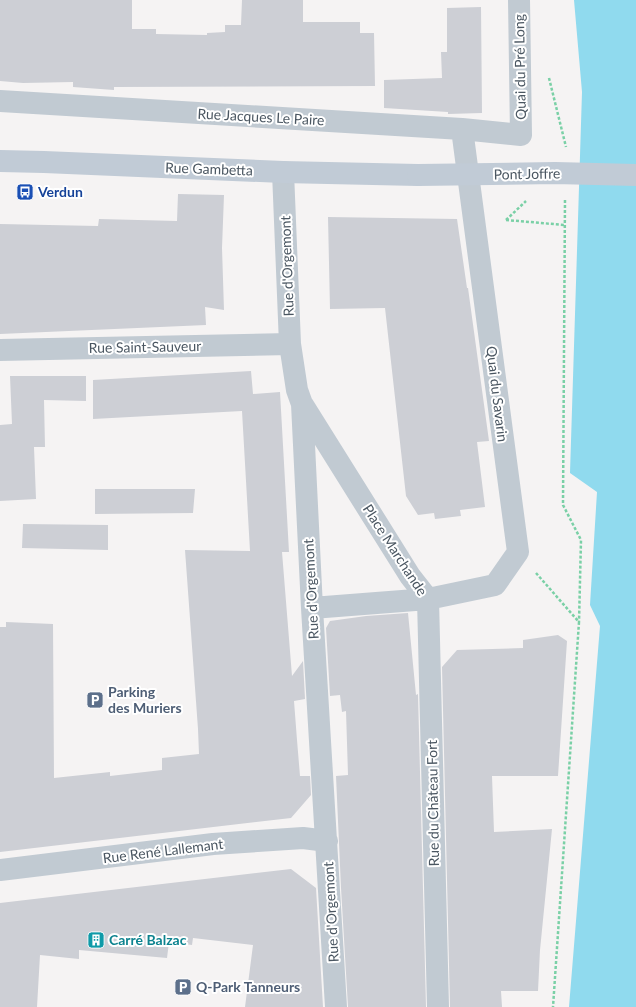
<svg xmlns="http://www.w3.org/2000/svg" width="636" height="1007" viewBox="0 0 636 1007" font-family="Lato,sans-serif">
<style>
.water{fill:#90daee}
.building{fill:#cdcfd5}
.lines{fill:none;stroke-linecap:round;stroke-linejoin:round}
.path{stroke:#7ad0a6;stroke-width:2.5;stroke-dasharray:3 2;stroke-linecap:butt}
.street{stroke:#c1cad2;stroke-width:22}
.secondary{stroke:#c1cbd6;stroke-width:22}
.secondary-bridge{stroke:#c1cbd6;stroke-width:22}
.labels{text-anchor:middle;stroke-width:4;stroke-linejoin:round;paint-order:stroke}
.street-label{font-size:14px;fill:#4a5661;stroke:#fff}
.transit-label{font-size:14px;font-weight:bold;fill:#164399;stroke:#fff;text-anchor:start}
.service-label{font-size:14px;font-weight:bold;fill:#4e5e75;stroke:#fff;text-anchor:start}
.culture-label{font-size:14px;font-weight:bold;fill:#0d838f;stroke:#fff;text-anchor:start}
</style>
<rect width="100%" height="100%" fill="#f5f3f3"/>
<path class="water" d="M 574,0 L 636,0 L 636,1007 L 569,1007 L 600,626 L 590,605 L 597,492 L 570,473 L 582,92 Z"/>
<path class="building" d="M 0,0 L 132,0 L 132,29 L 156,29 L 156,34 L 207,35 L 207,33 L 225,32 L 225,25 L 241,25 L 242,0 L 303,0 L 303,22 L 360,22 L 360,33 L 374,33 L 375,86 L 114,87 L 114,90 L 73,87 L 73,82 L 23,83 L 0,81 Z
M 481,7 L 482,113 L 448,114 L 448,112 L 384,108 L 384,80 L 442,78 L 441,52 L 447,52 L 447,8 Z
M 178,194 L 224,195 L 222,248 L 224,310 L 205,307 L 206,325 L 0,334 L 0,224 L 98,226 L 99,219 L 177,221 Z
M 328,217 L 457,219 L 467,288 L 468,288 L 489,441 L 477,442 L 485,507 L 460,510 L 461,516 L 435,519 L 434,513 L 418,515 L 406,496 L 385,308 L 330,309 Z
M 251,371 L 253,394 L 280,392 L 289,552 L 282,552 L 292,676 L 303,661 L 305,699 L 294,701 L 297,740 L 300,776 L 310,776 L 311,795 L 291,818 L 0,852 L 0,627 L 6,627 L 6,622 L 53,624 L 54,778 L 110,772 L 110,776 L 162,770 L 162,758 L 199,754 L 198,729 L 185,550 L 250,551 L 242,411 L 93,419 L 93,380 Z
M 10,376 L 86,376 L 86,401 L 44,400 L 45,447 L 34,447 L 36,499 L 0,501 L 0,425 L 12,424 Z
M 95,489 L 195,489 L 193,513 L 95,514 Z
M 23,524 L 108,525 L 108,550 L 22,548 Z
M 408,613 L 416,695 L 418,694 L 426,1007 L 348,1007 L 341,888 L 336,776 L 348,775 L 346,711 L 342,712 L 340,695 L 330,696 L 326,628 L 330,621 L 366,616 Z
M 558,635 L 567,641 L 558,776 L 492,776 L 494,832 L 552,829 L 540,950 L 538,991 L 501,991 L 502,1007 L 450,1007 L 442,667 L 457,650 L 523,648 L 523,640 Z
M 291,869 L 316,888 L 323,1007 L 245,1007 L 253,945 L 193,938 L 192,945 L 169,942 L 167,958 L 79,950 L 79,959 L 40,955 L 37,1007 L 0,1007 L 0,903 Z"/>
<g class="lines">
<path class="path" d="M 549,78 L 566,147
M 565,200 L 563,505 L 581,540 L 579,622
M 506,220 L 526,201
M 506,220 L 565,225
M 536,573 L 579,622 L 553,1007"/>
<path class="street" d="M 0,101 L 462,129 L 521,135 L 519,0
M 283,172 L 290,344 L 297,390 L 302,404 L 312,608 L 336,1007
M 0,350 L 290,344
M 303,405 L 410,576 L 428,599
M 428,599 L 438,1007
M 312,608 L 428,599 L 495,585 L 518,552 L 462,129
M 0,870 L 213,844 L 303,838 L 327,841"/>
<path class="secondary" d="M 0,161 L 44,162 L 283,172 L 418,175"/>
<path class="secondary-bridge" d="M 418,175 L 555,173 L 636,175"/>
</g>
<defs>
<g id="bus-square" transform="scale(0.9)"><rect x="-9" y="-9" width="18" height="18" rx="4" fill="#1a4fb4" stroke="#fff"/><path d="M-5-6H5V4H4V6H2V4H-2V6H-4V4H-5ZM-3.5-4V0h7V-4ZM-3.5 1.2v1.5H-2V1.2ZM2 1.2v1.5H3.5V1.2Z" fill="#fff"/></g>
<g id="parking-square" transform="scale(0.9)"><rect x="-9" y="-9" width="18" height="18" rx="4" fill="#5c6f8a" stroke="#fff"/><path d="M-3.5-5.5H1a3.5 3.5 0 0 1 0 7H-1V5.5H-3.5ZM-1-3.4V-.6H.8a1.4 1.4 0 0 0 0-2.8Z" fill="#fff"/></g>
<g id="building-square" transform="scale(0.9)"><rect x="-9" y="-9" width="18" height="18" rx="4" fill="#0f9aa8" stroke="#fff"/><path d="M-4-6H4V6H1V3H-1V6H-4ZM-2.5-4.3h1.7v1.8h-1.7ZM.8-4.3h1.7v1.8H.8ZM-2.5-1h1.7V.8h-1.7ZM.8-1h1.7V.8H.8Z" fill="#fff"/></g>
</defs>
<g fill-rule="evenodd">
<use href="#bus-square" x="25" y="192"/>
<use href="#parking-square" x="95" y="700"/>
<use href="#building-square" x="96" y="940"/>
<use href="#parking-square" x="183" y="987"/>
</g>
<g class="labels">
<g class="street-label">
<text transform="translate(520 67) rotate(-91)" y="5">Quai du Pré Long</text>
<text transform="translate(261 117) rotate(3)" y="5">Rue Jacques Le Paire</text>
<text transform="translate(209 169) rotate(2)" y="5">Rue Gambetta</text>
<text transform="translate(527 174) rotate(-1)" y="5">Pont Joffre</text>
<text transform="translate(287 266) rotate(-92)" y="5">Rue d'Orgemont</text>
<text transform="translate(145 347) rotate(-1)" y="5">Rue Saint-Sauveur</text>
<text transform="translate(497 394) rotate(83)" y="5">Quai du Savarin</text>
<text transform="translate(395 550) rotate(57)" y="5">Place Marchande</text>
<text transform="translate(311 589) rotate(-93)" y="5">Rue d'Orgemont</text>
<text transform="translate(433 803) rotate(-91)" y="5">Rue du Château Fort</text>
<text transform="translate(163 851) rotate(-7)" y="5">Rue René Lallemant</text>
<text transform="translate(331 912) rotate(-93)" y="5">Rue d'Orgemont</text>
</g>
<g class="transit-label">
<text x="38" y="197">Verdun</text>
</g>
<g class="service-label">
<text x="108" y="697">Parking<tspan x="108" dy="16">des Muriers</tspan></text>
<text x="196" y="992">Q-Park Tanneurs</text>
</g>
<g class="culture-label">
<text x="109" y="945">Carré Balzac</text>
</g>
</g>
</svg>
